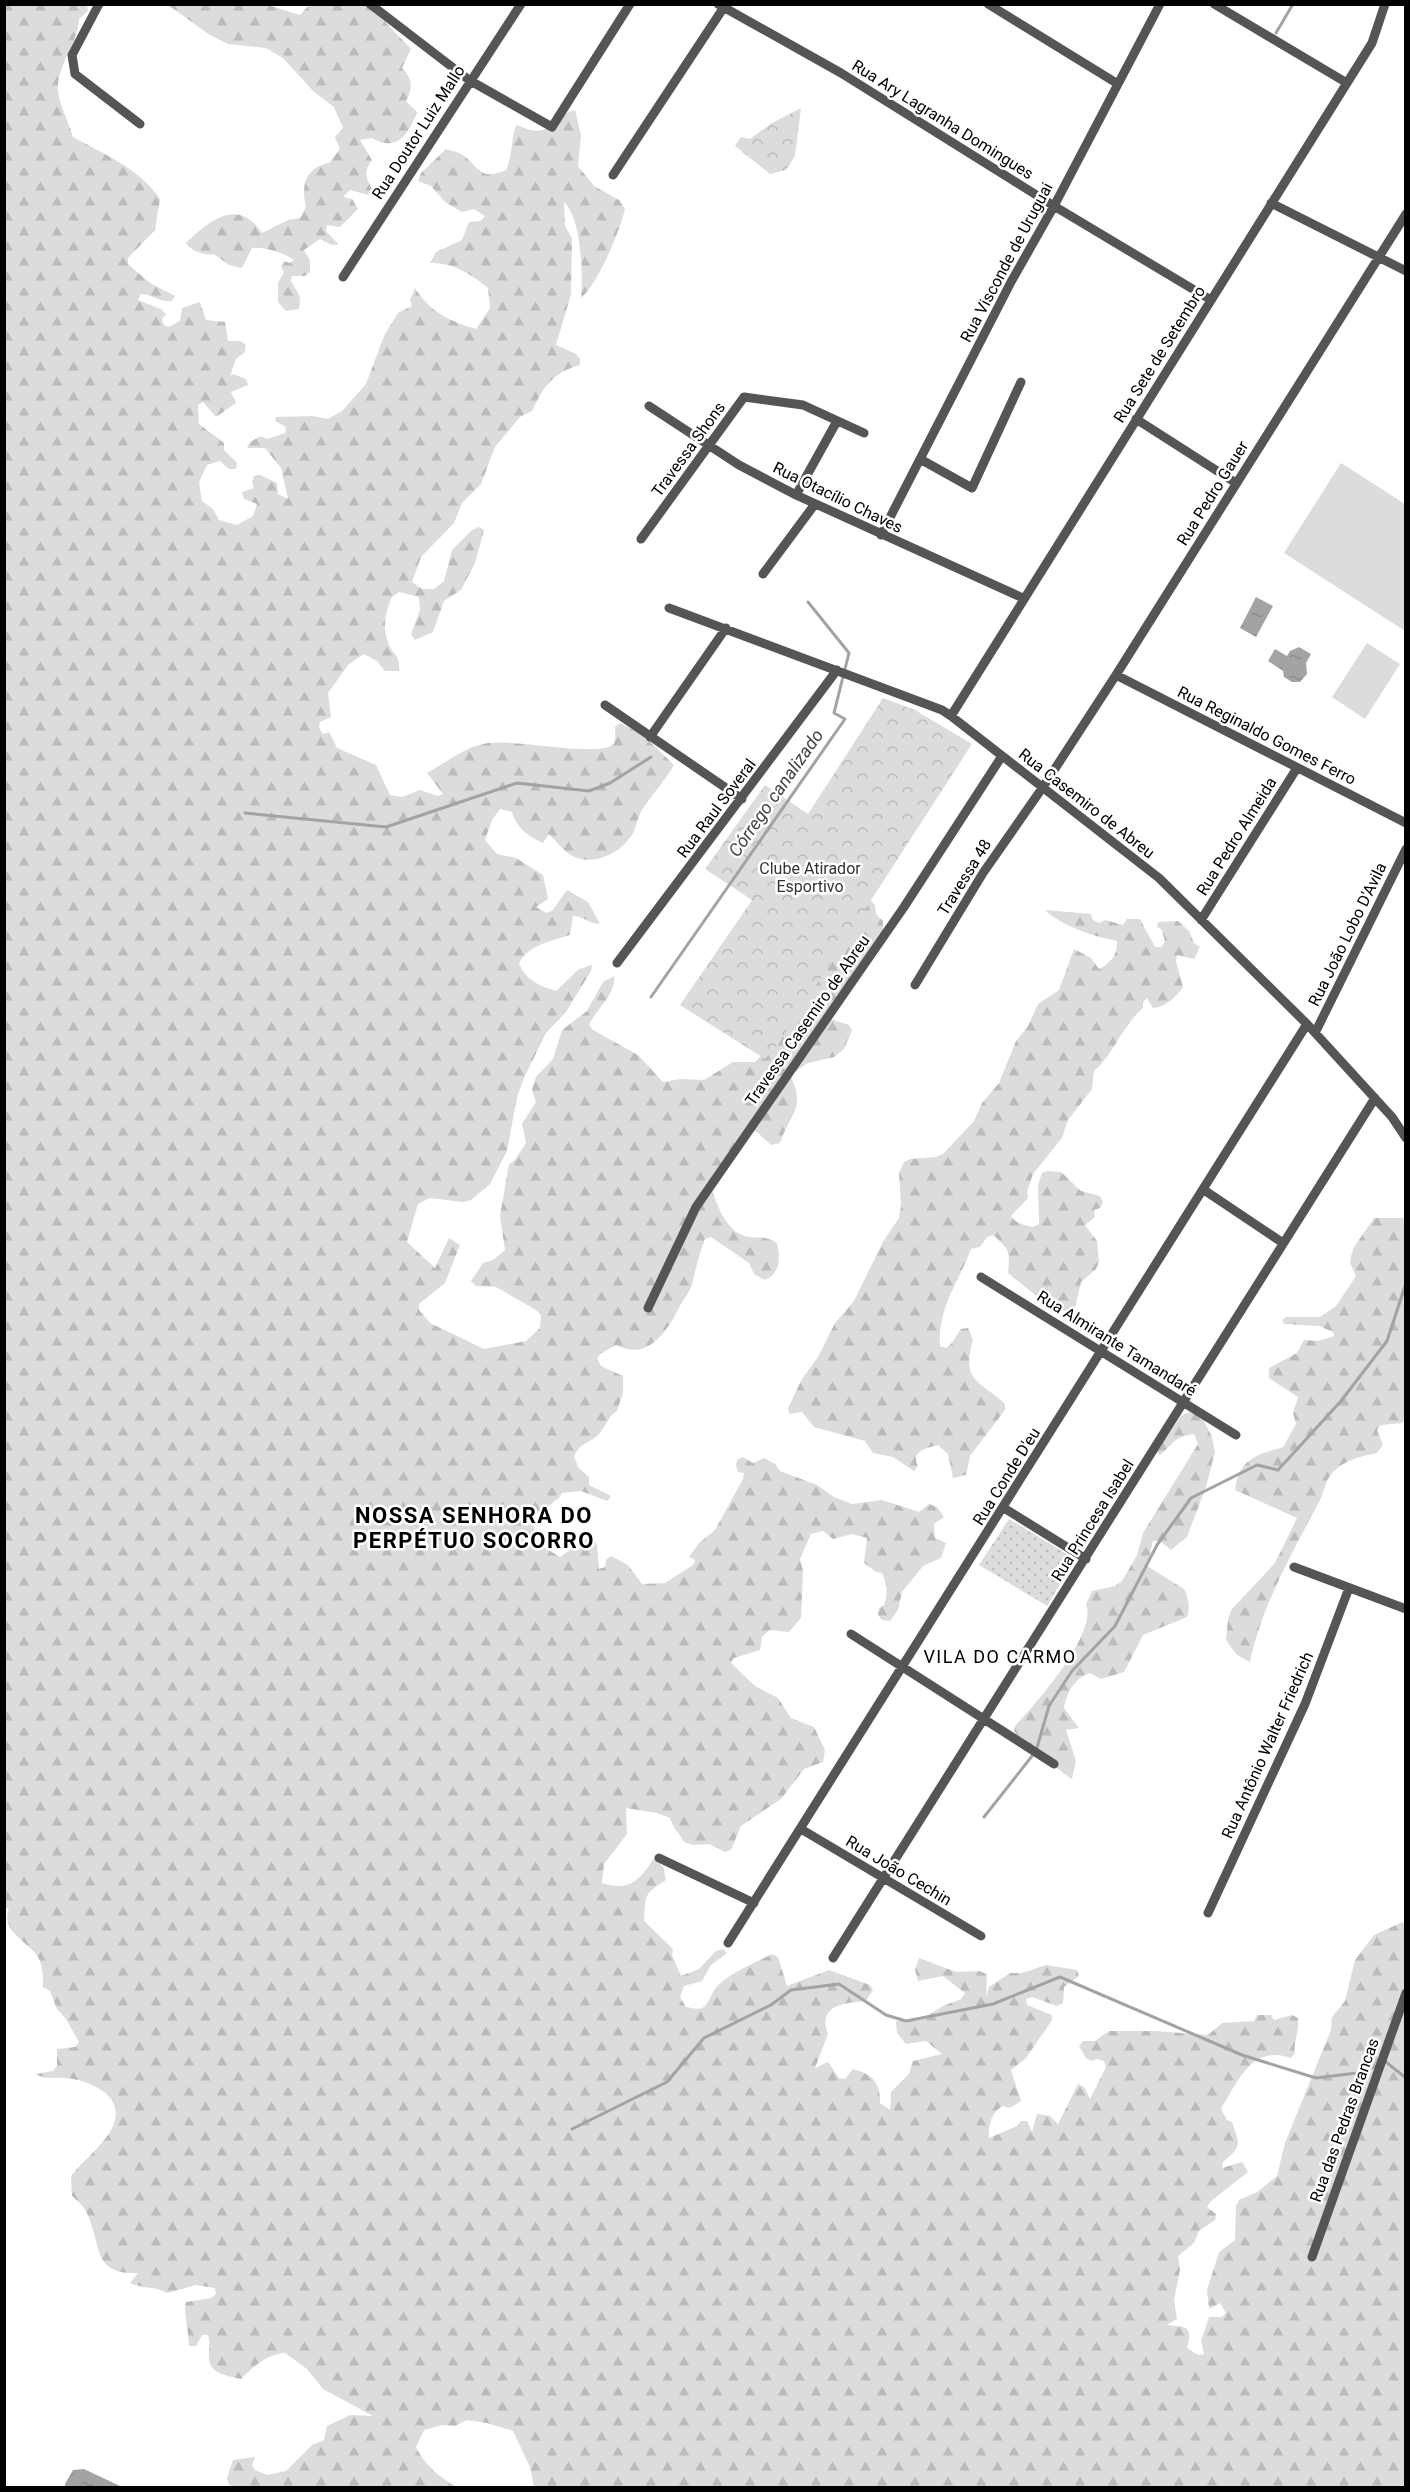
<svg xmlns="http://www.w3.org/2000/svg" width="1410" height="2492" viewBox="0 0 1410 2492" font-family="Roboto,sans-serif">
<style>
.grass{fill:url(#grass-dots)}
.forest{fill:url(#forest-firs)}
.park{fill:url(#park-crowns)}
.pitch{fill:#dcdcdc}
.water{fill:url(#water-ripples)}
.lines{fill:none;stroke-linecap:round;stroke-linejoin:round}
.stream{stroke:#a3a3a3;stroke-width:3}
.minor{stroke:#555;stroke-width:9}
.labels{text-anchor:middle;stroke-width:5;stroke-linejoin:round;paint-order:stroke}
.street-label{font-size:16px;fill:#000;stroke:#fff}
.park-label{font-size:16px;fill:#333;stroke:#fff}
.water-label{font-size:18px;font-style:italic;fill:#444;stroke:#fff}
.neighbourhood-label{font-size:18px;letter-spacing:1.5px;fill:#000;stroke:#fff}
.district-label{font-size:22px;font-weight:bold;letter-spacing:1.5px;fill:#000;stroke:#fff}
</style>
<defs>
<pattern id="grass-dots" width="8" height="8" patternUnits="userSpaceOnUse" patternTransform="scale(1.5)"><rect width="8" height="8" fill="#dcdcdc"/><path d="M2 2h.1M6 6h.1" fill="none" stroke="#bbb" stroke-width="1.8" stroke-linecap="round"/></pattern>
<pattern id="forest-firs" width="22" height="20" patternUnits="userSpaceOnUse" patternTransform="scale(1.5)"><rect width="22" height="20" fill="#dcdcdc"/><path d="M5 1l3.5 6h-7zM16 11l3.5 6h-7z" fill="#bbb"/></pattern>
<pattern id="park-crowns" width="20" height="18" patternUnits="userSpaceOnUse" patternTransform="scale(1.5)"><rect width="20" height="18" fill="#dcdcdc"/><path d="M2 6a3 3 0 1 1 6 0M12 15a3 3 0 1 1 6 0" fill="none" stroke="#bbb"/></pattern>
<pattern id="water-ripples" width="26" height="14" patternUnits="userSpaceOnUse" patternTransform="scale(1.5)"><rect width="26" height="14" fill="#a3a3a3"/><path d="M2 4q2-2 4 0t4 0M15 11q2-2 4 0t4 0" fill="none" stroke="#8b8b8b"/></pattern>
</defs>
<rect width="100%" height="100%" fill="#fff"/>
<path class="grass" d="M 1009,1519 L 1075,1559 L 1047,1606 L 979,1565 Z"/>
<path class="forest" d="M 4,5 L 87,5 L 88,11 L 79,19 C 78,44 56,66 58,92 C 60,106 69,123 73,137 C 104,154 140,169 160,199 L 155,230 L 128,258 L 128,264 L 150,283 L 175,296 L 172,301 C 161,303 152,294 141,294 L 138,300 L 161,309 L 166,314 L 162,319 L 164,325 L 169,327 L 180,321 L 182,308 L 200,302 L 206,320 L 225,322 L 228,341 L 240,341 L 246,345 L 245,352 L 236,359 L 230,376 L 233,374 L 246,379 L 248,385 L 231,392 L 236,403 L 216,417 L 203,402 L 198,405 L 199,424 L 224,443 L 224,450 L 237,463 L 236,469 L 229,469 L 220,461 L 207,465 L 199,482 L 202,501 L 213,509 L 219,520 L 237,525 L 253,516 L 257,504 L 244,499 L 242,492 L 254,488 L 252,482 L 254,476 L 260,475 L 277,483 L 278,494 L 288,499 L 281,468 L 265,448 L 247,448 L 250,442 L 261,436 L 267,439 L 285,433 L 286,427 L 275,421 L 276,417 L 313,416 L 328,419 L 342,411 L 366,384 L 384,336 L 398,313 L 412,306 L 410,300 L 415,288 C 430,312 449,321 476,329 L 490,308 L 488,288 C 469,273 454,263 430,263 L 436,252 L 462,240 L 469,222 L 481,221 L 485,216 L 474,209 L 462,212 L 445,202 L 431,186 L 418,181 L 421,173 L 446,149 C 452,151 460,152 464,156 C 481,169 480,181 506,170 C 513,157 511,132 517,125 C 522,127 530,131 536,131 C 550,132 560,113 575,110 L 581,135 L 578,166 L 594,186 L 619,200 L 625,209 C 619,233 599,282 581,298 C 583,275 582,219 564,202 L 565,226 L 572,238 L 571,294 L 556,345 L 576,354 L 580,359 L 580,365 C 552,373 544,386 532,411 L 520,417 L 495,447 L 481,484 L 462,503 L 454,523 L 421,557 L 412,582 L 422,589 L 434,589 L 444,581 L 452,550 L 472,530 L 479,527 L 484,530 L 475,563 L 461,590 L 444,601 L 433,632 L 415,640 L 411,634 L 420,610 L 419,597 L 399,592 L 392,597 C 385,613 382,627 389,645 C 395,657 400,655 399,671 L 385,671 L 377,661 L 364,654 L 348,665 L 328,693 L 331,717 L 320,722 L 319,728 L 323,734 L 329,732 L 337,748 L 376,765 L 390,795 L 402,797 L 420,790 L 438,796 L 443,794 L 427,773 C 448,762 463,747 488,743 C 514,739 599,757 612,745 C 617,741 615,733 615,727 L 620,723 L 643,735 L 674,765 C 665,781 654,792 644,807 C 638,814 637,825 633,833 C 622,853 591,869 569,854 C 562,849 555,840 549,834 L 543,843 C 528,837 516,827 512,812 L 500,809 L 492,820 L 485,840 L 497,854 L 516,858 L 543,875 L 548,899 L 536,907 L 546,913 L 552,911 L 567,890 L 588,902 L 600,924 C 589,924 583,916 573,916 L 570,935 C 552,941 528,945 519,963 C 525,980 540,986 556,991 L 579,969 L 592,965 L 591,971 L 566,1012 L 546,1033 L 524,1078 L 517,1097 L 507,1151 L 490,1184 L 471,1200 L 463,1202 L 430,1198 L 418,1204 L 407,1242 L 435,1268 L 449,1238 L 460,1245 L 445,1283 L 419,1304 L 419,1310 L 430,1323 L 484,1349 L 526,1341 L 540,1328 L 541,1315 L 536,1310 L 496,1287 L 476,1286 L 471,1281 L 483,1263 L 493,1260 L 505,1250 L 500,1216 L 509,1164 L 514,1161 L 526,1143 L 522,1124 L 536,1102 L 532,1090 L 536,1077 L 553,1059 L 562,1030 L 587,1011 L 603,982 L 614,976 C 616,995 596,1009 589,1025 L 593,1030 L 638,1055 L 663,1082 L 681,1079 L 704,1080 L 733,1062 L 755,1062 L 772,1045 L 867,897 L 875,905 L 876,914 L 883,921 L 883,931 L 830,1019 L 849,1025 L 852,1030 L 844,1049 L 834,1057 L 808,1063 L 790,1075 C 806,1109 791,1111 780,1143 L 771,1145 L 757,1132 L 749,1131 L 710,1184 C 716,1202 725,1231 745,1236 C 759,1240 762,1234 777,1243 C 780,1257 781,1273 765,1280 L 754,1274 L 749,1263 L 711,1237 L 705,1239 C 699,1254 696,1268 692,1284 C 690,1291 685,1298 681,1304 C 668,1330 649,1362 616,1345 L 600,1354 L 597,1359 L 601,1366 L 623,1376 L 623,1393 L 617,1411 C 608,1416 606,1426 599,1434 C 589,1444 581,1442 574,1456 L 578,1467 L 589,1477 L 589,1485 L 611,1496 L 607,1501 L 581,1491 L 562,1493 L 559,1498 L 533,1517 L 536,1542 L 560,1557 L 586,1539 L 593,1539 L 597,1544 L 599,1569 L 605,1567 L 606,1560 L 611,1556 L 628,1565 L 642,1584 L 665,1583 L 693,1565 L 695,1560 L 689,1557 L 699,1543 L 715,1530 L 743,1479 L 744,1473 L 738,1472 L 736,1466 L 737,1460 L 743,1457 L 753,1463 L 764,1458 L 775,1464 L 780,1471 L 817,1485 L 834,1497 L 852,1504 L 882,1500 L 919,1512 L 929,1504 L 937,1507 L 944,1517 L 934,1524 L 935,1538 L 946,1543 L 941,1558 L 923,1566 L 902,1592 L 898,1610 L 890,1621 L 882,1620 L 878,1615 L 879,1608 L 884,1605 C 888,1596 887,1582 882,1573 L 876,1572 L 864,1563 L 867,1538 L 852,1534 L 833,1539 L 823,1531 L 811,1534 L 800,1559 L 803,1571 L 801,1618 L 789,1632 L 769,1630 L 762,1637 L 760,1650 L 734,1658 L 731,1663 L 755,1686 L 778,1698 L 791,1718 L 814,1727 L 825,1750 L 823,1762 L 804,1769 L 781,1799 L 741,1826 L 731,1850 L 725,1852 L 709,1844 L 693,1845 L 684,1842 C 679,1833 673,1828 670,1818 L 657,1813 L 626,1808 L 627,1834 L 604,1864 L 602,1883 C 630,1892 640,1880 654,1858 L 663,1867 L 666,1880 C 643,1894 646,1895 644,1921 L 673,1949 L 672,1955 L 681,1976 L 699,1969 L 716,1951 L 723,1949 L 727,1953 L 711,1965 L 702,1981 L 684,1986 L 680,1997 L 686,2007 C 692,2008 700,2011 705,2006 C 710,2001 712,1991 718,1985 C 734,1971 753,1964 772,1954 L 778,1957 L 787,1986 L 829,1970 L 870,1985 L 873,1990 L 866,2001 C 844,2003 817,2005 828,2034 L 815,2068 L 828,2062 L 839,2078 L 845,2079 L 853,2069 C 872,2074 881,2083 880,2103 L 890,2110 L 891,2092 L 909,2074 L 913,2061 L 942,2054 L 926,2041 L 906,2044 L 897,2033 L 896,2021 L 921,2020 L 943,2006 L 961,1999 L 965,1993 L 943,1976 L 918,1981 L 915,1970 L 919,1958 L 956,1972 L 979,1971 L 987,1974 L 986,1997 L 989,1987 L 1010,1973 L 1022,1973 L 1046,1965 L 1077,1970 L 1079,1976 L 1064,1987 L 1063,2003 L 1057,2006 L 1032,1997 L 1026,1999 L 1027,2005 L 1052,2015 L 1052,2020 L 1026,2058 L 1011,2070 L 1021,2101 L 1010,2108 L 1003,2106 C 991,2112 988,2126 989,2138 L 1017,2126 L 1021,2121 L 1027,2121 L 1032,2132 L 1037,2114 L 1050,2116 L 1058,2124 L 1078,2084 L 1084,2087 L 1090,2099 L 1106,2067 L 1104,2061 L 1097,2059 L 1092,2061 L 1086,2058 L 1079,2046 L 1083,2041 L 1095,2041 L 1109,2031 L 1156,2031 L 1208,2035 L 1222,2023 L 1254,2021 L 1257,2015 L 1271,2015 L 1274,2020 L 1292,2015 L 1298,2018 C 1300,2032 1293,2040 1295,2053 L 1291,2058 C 1252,2044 1238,2081 1221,2109 L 1227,2120 L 1232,2122 C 1240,2145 1242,2146 1223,2162 L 1222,2168 L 1242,2162 L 1248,2172 L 1211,2201 L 1207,2207 L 1216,2214 L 1215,2220 L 1199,2231 L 1194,2243 L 1178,2256 L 1180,2270 L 1174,2300 L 1177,2319 L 1167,2325 C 1185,2327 1194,2325 1187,2348 L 1198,2355 L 1204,2354 L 1201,2341 L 1209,2317 L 1222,2317 L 1226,2313 L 1220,2303 L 1209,2309 L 1207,2290 L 1219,2252 L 1235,2240 L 1236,2206 L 1239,2200 L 1257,2192 L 1277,2176 L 1285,2143 L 1331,2030 L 1332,2017 L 1345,2001 L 1355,1960 L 1374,1935 L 1405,1921 L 1405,2487 L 534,2487 L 530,2467 L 513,2431 L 487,2423 L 467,2420 L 455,2426 L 442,2425 L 424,2430 L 416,2447 C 424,2465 440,2477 456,2487 L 235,2487 L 229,2485 L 227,2478 L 233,2460 L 255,2457 L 252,2465 L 255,2470 L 267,2475 L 286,2471 L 312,2445 L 324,2440 L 327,2426 L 350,2415 L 373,2416 L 323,2389 L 307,2369 L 285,2353 C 267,2354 253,2367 241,2379 C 229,2376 210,2374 209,2359 C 208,2351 211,2343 208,2335 L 202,2335 L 196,2346 L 189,2346 C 189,2334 183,2309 186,2302 L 211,2298 L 216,2294 L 215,2288 L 196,2285 L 167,2293 C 156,2286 142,2289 130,2283 L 138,2273 C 94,2275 101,2248 89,2218 C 86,2208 79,2202 72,2196 L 71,2176 C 82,2162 103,2145 111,2130 C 129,2098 93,2081 66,2078 C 55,2077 45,2080 35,2074 L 53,2071 L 57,2066 L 57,2049 L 75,2047 L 79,2042 L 66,2019 L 57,2009 L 50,1991 L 43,1987 C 43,1976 43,1963 36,1954 C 25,1941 0,1929 9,1909 L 4,1907 Z
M 168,5 L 268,5 L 300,15 L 309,5 L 369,5 L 411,49 L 402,68 C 413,80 413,87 406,101 L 417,112 C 409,133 398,153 372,138 L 360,140 L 372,160 C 363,173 366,178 373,191 L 369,195 L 350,190 L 343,197 L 352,199 L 358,209 L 340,227 L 327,225 L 326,231 L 338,244 L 332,245 L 320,239 L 304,250 L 310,260 L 310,272 L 305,276 L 292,276 L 291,281 L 300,297 L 299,309 L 286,311 L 278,302 L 278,283 L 284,272 L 281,266 L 284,261 L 290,263 L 294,260 C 285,253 264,246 252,248 L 242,268 L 229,265 L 214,254 C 204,256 191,251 186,243 C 210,220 238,197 262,233 L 288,220 L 300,218 L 306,207 C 301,185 305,168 329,163 L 340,149 L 335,137 L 343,128 L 334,107 L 314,92 L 283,58 L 266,48 L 228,44 L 210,35 Z
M 1045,910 L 1091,914 L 1093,920 L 1099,923 L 1105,920 L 1123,925 L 1127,919 L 1140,919 L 1155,947 L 1161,947 L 1165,942 L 1162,930 L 1157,927 L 1158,922 L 1178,921 L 1189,931 L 1194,943 L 1200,947 L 1194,959 L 1177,955 L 1176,961 L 1183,987 C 1176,997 1166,1007 1153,1008 L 1147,998 L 1143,1002 L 1143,1008 C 1120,1028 1116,1052 1094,1071 L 1092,1089 L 1068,1120 L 1062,1138 L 1033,1174 L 1027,1192 L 1028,1198 L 1011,1216 C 1016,1224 1024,1225 1033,1227 L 1039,1224 L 1038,1185 L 1042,1173 L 1048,1171 L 1061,1172 L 1081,1191 L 1100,1196 L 1103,1202 L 1100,1208 L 1094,1210 L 1095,1217 L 1085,1225 L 1097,1241 L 1099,1262 L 1096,1269 L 1081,1282 L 1075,1308 L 1070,1312 L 1050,1307 L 1008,1273 C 1010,1251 1010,1250 993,1235 L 987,1237 L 980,1247 L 971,1249 C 958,1284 938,1306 940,1346 L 946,1348 L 951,1344 L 961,1329 L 968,1328 L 973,1340 C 961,1382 979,1380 1005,1404 L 1005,1410 L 970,1456 L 966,1475 L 953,1478 L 948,1454 L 938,1445 C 927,1448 910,1451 918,1466 L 914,1471 L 893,1457 L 873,1453 L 865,1441 L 814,1427 L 802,1412 L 789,1414 L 788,1408 L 802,1379 L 818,1357 L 835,1323 L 854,1301 L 884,1240 L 899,1218 L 901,1206 L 899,1173 L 904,1162 L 910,1159 L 936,1157 L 943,1154 L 974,1121 L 982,1103 L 999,1083 L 1016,1041 L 1028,1026 L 1038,1004 L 1059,990 L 1074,949 L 1091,958 L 1099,969 C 1110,964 1118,954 1117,941 C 1093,936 1063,927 1045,910 Z
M 1374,1218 L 1405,1218 L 1405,1420 L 1402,1423 L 1381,1425 L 1377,1430 L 1383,1445 L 1377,1453 C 1362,1456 1344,1460 1332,1473 C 1325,1480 1324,1493 1319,1502 C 1292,1553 1262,1605 1250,1662 L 1237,1655 L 1226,1640 L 1228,1619 L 1232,1609 L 1275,1563 L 1297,1518 L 1235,1490 C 1239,1459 1256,1455 1283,1447 L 1296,1424 L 1293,1413 L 1298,1397 L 1269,1378 L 1269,1368 L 1297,1353 L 1304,1340 L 1318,1341 L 1334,1336 L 1333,1332 L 1319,1326 L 1284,1324 L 1282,1320 L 1286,1317 L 1320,1317 L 1336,1306 L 1356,1276 L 1350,1263 L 1351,1256 L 1354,1247 Z
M 1189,1412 L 1202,1417 L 1212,1437 L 1215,1452 L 1206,1487 L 1187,1537 L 1171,1550 L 1160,1541 L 1153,1541 L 1147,1566 L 1184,1589 C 1189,1598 1190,1608 1187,1617 L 1143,1635 L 1124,1672 L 1101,1679 L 1090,1673 C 1075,1677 1066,1694 1064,1708 L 1079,1728 L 1066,1730 L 1076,1761 L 1072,1779 L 1025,1745 L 1014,1731 L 1015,1726 C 1035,1705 1098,1634 1086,1604 L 1092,1591 L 1115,1586 L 1122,1581 L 1137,1555 L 1143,1533 L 1198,1444 L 1194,1434 C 1173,1437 1175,1443 1160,1455 L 1157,1452 L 1181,1416 Z"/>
<path class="park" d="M 801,108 L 795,156 L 786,170 L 770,174 L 735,146 L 741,137 L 750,139 L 772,123 Z
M 883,698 L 915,710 L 972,744 L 780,1041 L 765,1059 L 680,1005 L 752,900 L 705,869 L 765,785 L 808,814 Z"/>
<path class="pitch" d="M 1341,463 L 1405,504 L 1405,631 L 1284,553 Z
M 1367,643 L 1400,664 L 1365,719 L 1332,697 Z"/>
<path class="water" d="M 1256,597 L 1273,606 L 1256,637 L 1240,628 Z
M 1299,647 L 1311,654 L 1306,663 L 1307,674 L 1300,682 L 1292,682 L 1284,677 L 1283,671 L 1268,661 L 1275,649 L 1287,656 L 1290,651 Z
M 84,2469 L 122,2487 L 65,2487 L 65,2484 L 73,2470 Z"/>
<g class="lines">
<path class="stream" d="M 1276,33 L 1293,4
M 245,813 L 386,827 L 517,783 L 589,791 L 610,783 L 651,757
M 651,997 L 845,719 L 834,713 L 849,653 L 808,602
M 984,1817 L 1036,1751 L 1049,1706 L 1072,1671 L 1115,1626 L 1157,1545 L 1191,1498 L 1257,1465 L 1278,1470 L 1341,1401 L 1387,1341 L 1406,1283
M 1383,2063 L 1386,2062 L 1406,2078
M 572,2129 L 667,2082 L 704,2038 L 771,2005 L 791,1990 L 839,1984 L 886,2015 L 906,2021 L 993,2004 L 1060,1977 L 1242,2055 L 1316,2078 L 1357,2073 L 1377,2066"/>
<path class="minor" d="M 99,4 L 72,55 L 75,74 L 140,124
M 370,4 L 469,80 L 552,127 L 630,4
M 718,4 L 841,73 L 1054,206 L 1211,300
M 988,4 L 1118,84
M 1214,4 L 1347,83
M 613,175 L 726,4
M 1271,203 L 1406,271
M 343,277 L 521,4
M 649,406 L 739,465 L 796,495 L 1023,598
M 1136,419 L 1236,483
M 920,459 L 972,488 L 1021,382
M 796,495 L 837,421
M 881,535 L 1011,282 L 1054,206 L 1160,4
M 641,539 L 744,397 L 803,405 L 864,433
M 763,574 L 815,504
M 669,608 L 942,710 L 951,716 L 1159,878 L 1307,1024 L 1392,1117 L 1406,1138
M 1116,675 L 1406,823
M 605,705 L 742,799
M 951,716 L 1372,43 L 1385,4
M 650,737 L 726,628
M 1201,920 L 1297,768
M 617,963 L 837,670
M 915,985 L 983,873 L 1043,787 L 1116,675 L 1406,214
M 1315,1033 L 1406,849
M 1204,1190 L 1283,1243
M 981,1277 L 1236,1435
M 648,1308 L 696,1207 L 904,907 L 1002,756
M 1004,1508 L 1086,1559
M 1294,1567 L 1406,1609
M 851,1634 L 1054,1764
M 801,1829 L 981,1936
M 659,1858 L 754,1903
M 1208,1913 L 1305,1704 L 1349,1588
M 728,1943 L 1307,1024
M 833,1958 L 1375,1098
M 1312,2257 L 1406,1993"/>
</g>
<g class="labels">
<g class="street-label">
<text transform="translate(943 119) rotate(32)" y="6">Rua Ary Lagranha Domingues</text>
<text transform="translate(418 132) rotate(-57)" y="6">Rua Doutor Luiz Mallo</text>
<text transform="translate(1006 262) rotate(-62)" y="6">Rua Visconde de Uruguai</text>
<text transform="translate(1159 354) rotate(-58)" y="6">Rua Sete de Setembro</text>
<text transform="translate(688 449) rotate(-54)" y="6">Travessa Shons</text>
<text transform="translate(1212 493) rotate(-58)" y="6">Rua Pedro Gauer</text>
<text transform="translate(838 497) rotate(26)" y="6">Rua Otacílio Chaves</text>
<text transform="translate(1267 735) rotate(27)" y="6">Rua Reginaldo Gomes Ferro</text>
<text transform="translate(1087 803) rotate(38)" y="6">Rua Casemiro de Abreu</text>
<text transform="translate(716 808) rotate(-53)" y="6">Rua Raul Soveral</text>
<text transform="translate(1236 836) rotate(-58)" y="6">Rua Pedro Almeida</text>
<text transform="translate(964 877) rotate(-58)" y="6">Travessa 48</text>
<text transform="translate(1347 934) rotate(-64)" y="6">Rua João Lobo D'Avila</text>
<text transform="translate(807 1020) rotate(-55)" y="6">Travessa Casemiro de Abreu</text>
<text transform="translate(1117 1343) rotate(32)" y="6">Rua Almirante Tamandaré</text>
<text transform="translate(1006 1476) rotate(-58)" y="6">Rua Conde D'eu</text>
<text transform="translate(1092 1520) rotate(-58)" y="6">Rua Princesa Isabel</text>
<text transform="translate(1267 1745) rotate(-66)" y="6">Rua Antônio Walter Friedrich</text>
<text transform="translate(899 1870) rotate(31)" y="6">Rua João Cechin</text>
<text transform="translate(1344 2120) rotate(-70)" y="6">Rua das Pedras Brancas</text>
</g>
<g class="park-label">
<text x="810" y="874">Clube Atirador<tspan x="810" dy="18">Esportivo</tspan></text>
</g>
<g class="water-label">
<text transform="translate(776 793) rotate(-55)" y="6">Córrego canalizado</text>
</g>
<g class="neighbourhood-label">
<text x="1000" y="1663">VILA DO CARMO</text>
</g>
<g class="district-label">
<text x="474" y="1523">NOSSA SENHORA DO<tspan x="474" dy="25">PERPÉTUO SOCORRO</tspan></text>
</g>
</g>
<rect width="1410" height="2492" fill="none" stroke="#000000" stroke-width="12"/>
</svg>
